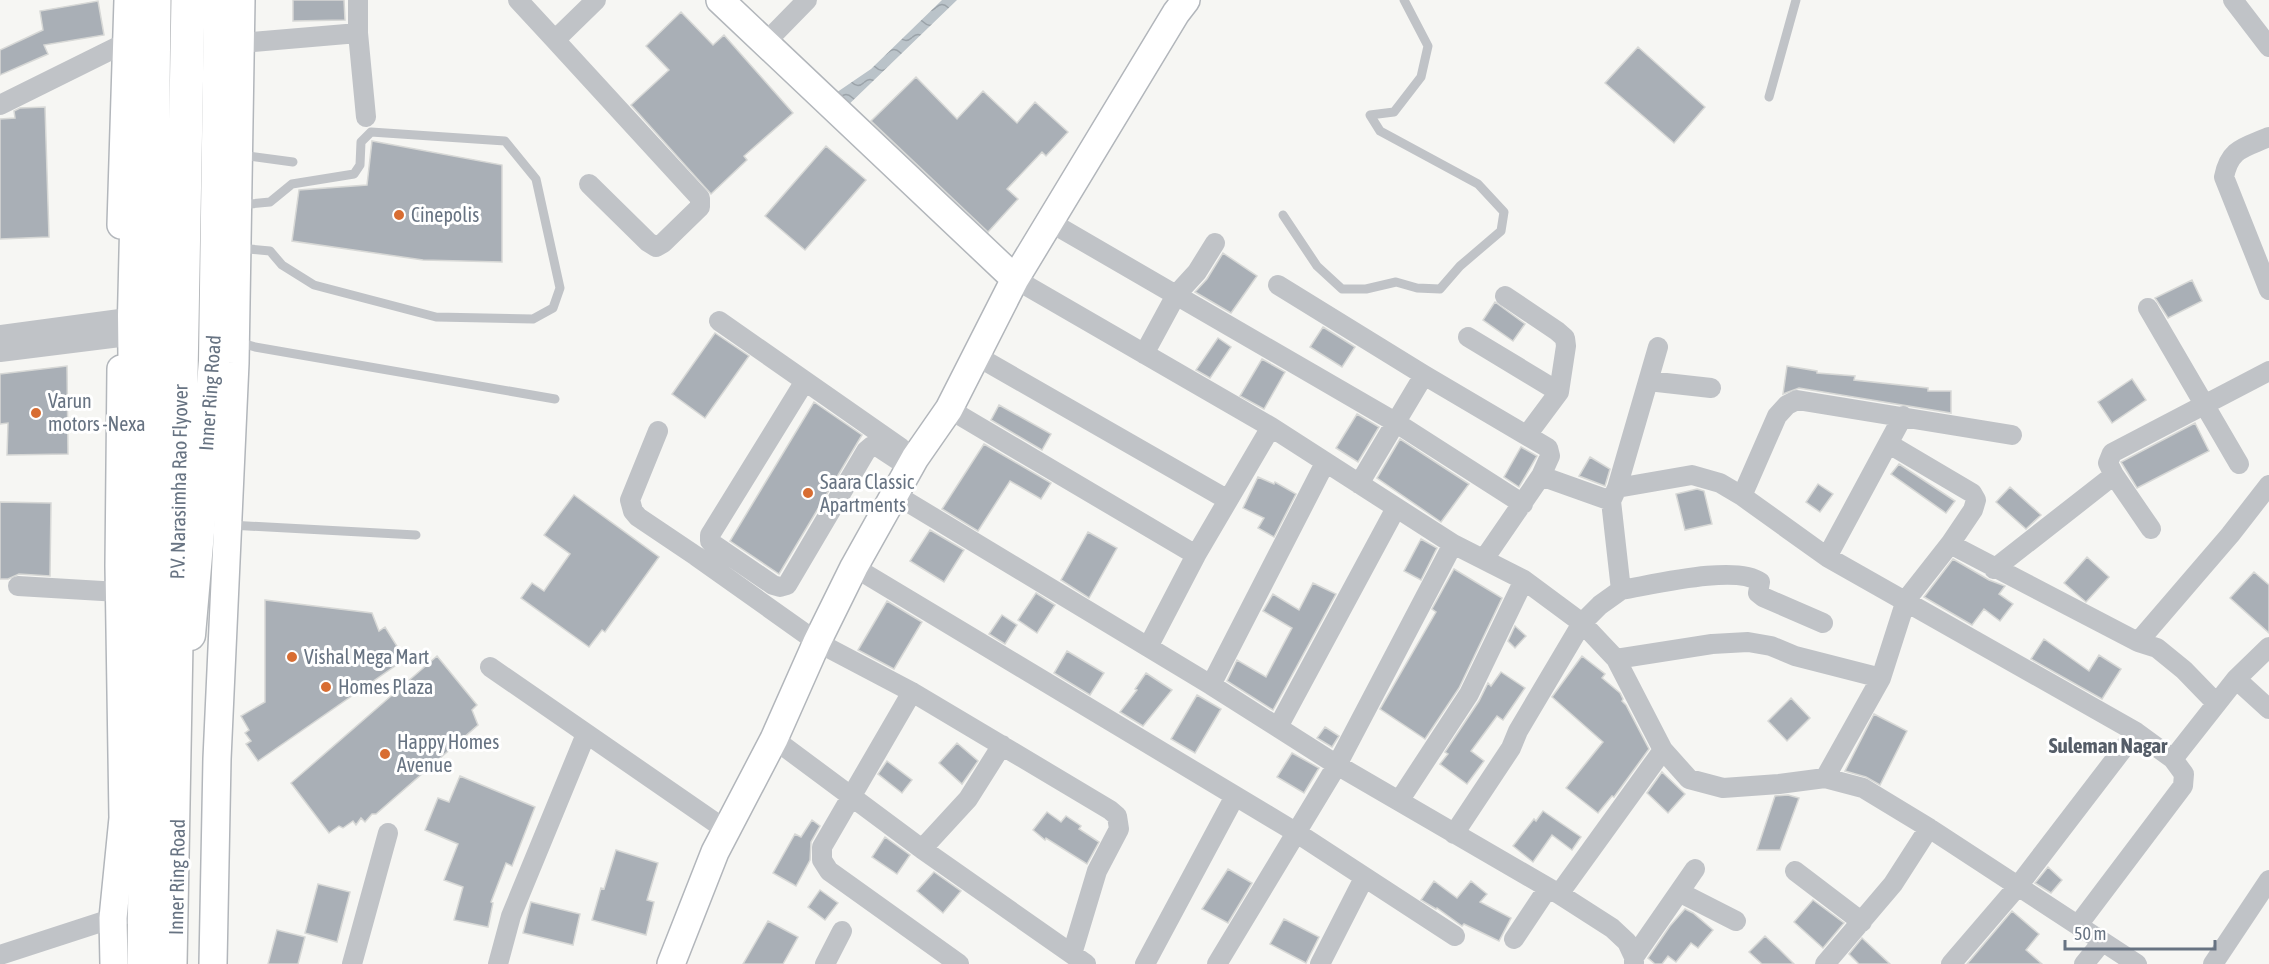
<svg xmlns="http://www.w3.org/2000/svg" width="2269" height="964" viewBox="0 0 2269 964" font-family="'Asap Condensed',sans-serif">
<style>
.water{fill:url(#water-waves)}
.building{fill:#a9afb6;stroke:#d7d8d6;stroke-width:1.5}
.lines{fill:none;stroke-linecap:round;stroke-linejoin:round}
.secondary-casing{stroke:#b2b6bb;stroke-width:30}
.primary-casing{stroke:#b3b7bb;stroke-width:33}
.highway-casing{stroke:#b3b6b9;stroke-width:36}
.lane{stroke:#c0c3c7;stroke-width:9}
.street{stroke:#c0c3c7;stroke-width:20}
.secondary{stroke:#fff;stroke-width:27}
.primary{stroke:#fff;stroke-width:30}
.highway{stroke:#fff;stroke-width:33}
.poi-dot{fill:#d86d32;stroke:#fff;stroke-width:2}
.labels{text-anchor:middle;stroke-width:6;stroke-linejoin:round;paint-order:stroke}
.poi-label{font-size:20px;fill:#677382;stroke:#fff;text-anchor:start}
.street-label{font-size:20px;fill:#677382;stroke:#fff}
.neighbourhood-label{font-size:21px;font-weight:bold;fill:#555d68;stroke:#fff}
</style>
<defs>
<pattern id="water-waves" width="16" height="10" patternUnits="userSpaceOnUse" patternTransform="scale(1.5)"><rect width="16" height="10" fill="#bac3c9"/><path d="M0 5q4-4 8 0t8 0" fill="none" stroke="#9ba3a9"/></pattern>
</defs>
<rect width="100%" height="100%" fill="#f6f6f3"/>
<path class="water" d="M 942,0 L 957,0 L 842,111 L 827,99 L 871,69 Z"/>
<path class="building" d="M 293,0 L 344,0 L 345,20 L 293,21 Z
M 98,1 L 104,35 L 44,45 L 48,54 L 0,75 L 0,50 L 43,30 L 40,11 Z
M 681,12 L 713,45 L 724,35 L 793,113 L 744,156 L 747,160 L 711,194 L 631,105 L 669,70 L 646,46 Z
M 1638,47 L 1705,107 L 1674,143 L 1605,83 Z
M 916,77 L 957,119 L 983,91 L 1017,123 L 1035,102 L 1068,132 L 1046,156 L 1042,152 L 1007,189 L 1018,199 L 988,232 L 871,121 Z
M 45,107 L 49,237 L 0,239 L 0,119 L 15,118 L 14,111 L 20,108 Z
M 372,141 L 502,165 L 502,262 L 423,260 L 292,241 L 299,190 L 367,185 Z
M 826,146 L 866,180 L 805,250 L 765,216 Z
M 1223,253 L 1257,276 L 1231,313 L 1195,292 L 1207,279 Z
M 2192,280 L 2202,301 L 2168,318 L 2155,298 Z
M 1495,302 L 1525,324 L 1513,341 L 1483,320 Z
M 1323,327 L 1355,347 L 1342,367 L 1310,347 Z
M 715,333 L 749,356 L 705,418 L 672,394 Z
M 1218,338 L 1231,347 L 1210,378 L 1196,370 Z
M 1262,359 L 1285,372 L 1264,409 L 1240,396 Z
M 67,366 L 68,454 L 7,455 L 8,423 L 0,424 L 0,374 Z
M 1787,366 L 1817,371 L 1817,373 L 1855,376 L 1854,380 L 1928,388 L 1928,391 L 1951,391 L 1951,413 L 1799,388 L 1783,394 Z
M 2132,379 L 2146,400 L 2112,423 L 2098,402 Z
M 814,402 L 862,435 L 779,574 L 730,541 Z
M 999,405 L 1051,434 L 1042,450 L 991,420 Z
M 1357,414 L 1379,427 L 1358,462 L 1336,448 Z
M 2195,423 L 2209,451 L 2137,488 L 2121,462 Z
M 1400,439 L 1469,484 L 1441,522 L 1377,478 Z
M 984,444 L 1051,483 L 1041,499 L 1010,481 L 978,531 L 942,509 Z
M 1521,447 L 1537,456 L 1519,487 L 1504,477 Z
M 1590,457 L 1610,469 L 1605,486 L 1579,476 Z
M 1899,464 L 1955,501 L 1946,513 L 1891,474 Z
M 1258,477 L 1274,484 L 1275,482 L 1296,494 L 1274,537 L 1258,528 L 1264,518 L 1243,508 Z
M 1818,484 L 1833,494 L 1820,512 L 1806,502 Z
M 2010,487 L 2041,515 L 2026,529 L 1996,502 Z
M 1697,489 L 1704,491 L 1712,524 L 1685,530 L 1676,494 Z
M 574,495 L 659,557 L 605,632 L 602,630 L 589,647 L 521,598 L 532,583 L 544,591 L 570,554 L 544,535 Z
M 0,502 L 51,503 L 50,576 L 19,574 L 8,579 L 0,579 Z
M 930,530 L 964,550 L 944,582 L 910,561 Z
M 1088,532 L 1117,548 L 1089,598 L 1061,580 Z
M 1421,539 L 1437,548 L 1421,580 L 1404,571 Z
M 2087,557 L 2109,577 L 2086,602 L 2064,583 Z
M 1953,559 L 1989,580 L 2005,586 L 1999,594 L 2013,604 L 2000,621 L 1984,609 L 1972,625 L 1924,597 Z
M 1454,569 L 1502,598 L 1459,688 L 1425,739 L 1380,709 L 1436,612 L 1432,609 Z
M 2254,572 L 2269,585 L 2269,633 L 2230,598 Z
M 1313,583 L 1336,594 L 1273,710 L 1227,681 L 1237,660 L 1266,677 L 1292,628 L 1263,611 L 1273,594 L 1299,610 Z
M 1036,593 L 1055,605 L 1037,633 L 1018,620 Z
M 265,600 L 372,613 L 379,631 L 385,627 L 405,659 L 258,761 L 246,744 L 251,741 L 245,733 L 249,730 L 241,716 L 265,702 Z
M 887,601 L 922,622 L 894,669 L 858,650 Z
M 1002,615 L 1017,625 L 1005,644 L 989,634 Z
M 1515,626 L 1526,636 L 1515,648 L 1508,641 Z
M 2044,639 L 2089,671 L 2099,655 L 2121,669 L 2102,699 L 2031,659 Z
M 1067,651 L 1104,673 L 1090,695 L 1054,673 Z
M 437,656 L 477,705 L 472,710 L 478,725 L 376,814 L 372,814 L 365,822 L 361,818 L 356,825 L 353,821 L 343,828 L 339,826 L 329,833 L 291,783 Z
M 1582,656 L 1605,674 L 1602,678 L 1620,693 L 1623,699 L 1622,701 L 1626,705 L 1649,749 L 1614,797 L 1612,796 L 1598,813 L 1566,788 L 1603,742 L 1552,697 Z
M 1501,672 L 1525,688 L 1503,720 L 1497,716 L 1471,751 L 1484,761 L 1467,784 L 1440,764 L 1448,754 L 1445,752 L 1479,701 L 1488,683 L 1491,686 Z
M 1146,673 L 1172,690 L 1143,726 L 1120,712 L 1137,690 L 1135,689 Z
M 1197,695 L 1221,709 L 1195,753 L 1171,739 Z
M 1791,698 L 1810,718 L 1787,741 L 1768,721 Z
M 1874,714 L 1907,731 L 1880,785 L 1866,777 L 1845,771 Z
M 1325,727 L 1339,736 L 1332,747 L 1317,738 Z
M 957,743 L 978,761 L 962,784 L 939,763 Z
M 1292,753 L 1319,768 L 1304,793 L 1277,777 Z
M 887,761 L 912,780 L 902,793 L 878,774 Z
M 1662,772 L 1685,794 L 1668,813 L 1647,793 Z
M 460,776 L 535,807 L 512,866 L 506,863 L 491,902 L 493,903 L 488,927 L 454,920 L 463,887 L 444,880 L 458,844 L 425,830 L 438,798 L 449,802 Z
M 1788,795 L 1799,798 L 1780,850 L 1757,850 L 1775,796 Z
M 1543,811 L 1581,837 L 1572,850 L 1552,835 L 1533,862 L 1513,846 L 1534,819 L 1536,821 Z
M 1047,812 L 1061,822 L 1066,816 L 1081,826 L 1079,829 L 1099,842 L 1087,864 L 1046,838 L 1045,840 L 1033,830 Z
M 812,820 L 820,826 L 811,842 L 810,860 L 796,886 L 773,873 L 795,834 L 801,837 Z
M 885,837 L 910,855 L 897,874 L 872,857 Z
M 616,850 L 658,863 L 647,900 L 654,902 L 646,935 L 592,920 L 601,888 L 604,889 Z
M 2048,867 L 2062,880 L 2051,893 L 2035,883 Z
M 1228,869 L 1252,883 L 1228,923 L 1202,909 Z
M 934,872 L 961,891 L 943,913 L 917,891 Z
M 1434,881 L 1457,898 L 1471,881 L 1487,894 L 1480,902 L 1511,918 L 1499,941 L 1464,924 L 1462,926 L 1437,908 L 1436,909 L 1421,900 Z
M 318,884 L 350,892 L 337,942 L 305,933 Z
M 820,890 L 838,903 L 825,920 L 808,907 Z
M 1813,900 L 1844,923 L 1823,948 L 1794,922 Z
M 531,902 L 580,914 L 573,945 L 523,933 Z
M 1685,909 L 1693,913 L 1713,930 L 1698,948 L 1691,943 L 1676,962 L 1668,956 L 1662,964 L 1655,964 L 1648,958 L 1670,926 Z
M 2012,911 L 2039,934 L 2026,950 L 2042,964 L 1967,964 Z
M 1284,919 L 1319,937 L 1306,963 L 1270,944 Z
M 768,921 L 798,937 L 783,964 L 743,964 Z
M 277,930 L 305,937 L 298,964 L 268,964 Z
M 1765,936 L 1780,950 L 1794,964 L 1762,964 L 1749,952 Z
M 1862,938 L 1890,964 L 1859,964 L 1849,954 Z"/>
<g class="lines">
<g class="secondary-casing">
<path id="secondary" d="M 720,0 L 1015,279
M 121,225 L 128,0
M 114,964 L 113,918 L 123,818 L 119,566 L 121,369
M 213,964 L 217,759 L 235,363 L 241,0
M 671,964 L 715,852 L 774,739 L 817,642 L 854,567 L 915,458 L 949,409 L 1015,279 L 1176,13 L 1186,0"/>
</g>
<g class="primary-casing">
<path id="primary" d="M 134,399 L 133,315 L 136,192
M 190,635 L 214,361 L 219,0"/>
</g>
<g class="highway-casing">
<path id="highway" d="M 144,964 L 154,0
M 170,964 L 188,0"/>
</g>
<path class="lane" d="M 1769,97 L 1796,0
M 241,155 L 293,162
M 1283,215 L 1317,266 L 1342,289 L 1366,289 L 1396,282 L 1417,288 L 1440,289 L 1460,266 L 1501,231 L 1504,212 L 1478,184 L 1380,131 L 1370,115 L 1394,112 L 1421,77 L 1428,46 L 1404,0
M 239,248 L 270,251 L 282,265 L 314,285 L 436,317 L 533,319 L 553,308 L 560,288 L 536,179 L 505,141 L 371,132 L 361,142 L 360,165 L 354,174 L 292,184 L 270,202 L 240,205
M 238,342 L 255,347 L 555,399
M 230,525 L 416,535"/>
<path class="street" d="M 358,0 L 358,33 L 366,117
M 518,0 L 555,40
M 2233,0 L 2269,47
M 765,43 L 807,0
M 229,44 L 358,33
M 0,105 L 127,42
M 2269,137 C 2244,148 2230,148 2224,177 L 2269,290
M 589,184 L 648,242 L 656,247 L 663,243 L 700,207 L 700,198 L 555,40 L 596,0
M 1050,222 L 1395,422 L 1523,504
M 1015,279 L 1271,427 L 1453,544 L 1524,580 L 1582,623 L 1616,659 L 1663,750 L 1689,779 L 1723,788 L 1779,784 L 1825,778 L 1863,788 L 1929,828 L 2137,964
M 1278,285 L 1424,375 L 1548,448 L 1550,456 L 1541,476 L 1484,559
M 1505,296 L 1557,331 L 1565,338 L 1566,346 L 1559,392 L 1527,435
M 2148,308 L 2239,464
M 719,321 L 901,448
M 0,335 L 120,319
M 1468,337 L 1559,392
M 0,352 L 120,337
M 1144,354 L 1176,295 L 1197,272 L 1215,243
M 975,355 L 1228,500
M 805,381 L 710,535 L 710,541 L 713,544 L 773,585 L 780,587 L 787,585 L 866,451 L 872,446 L 878,447 L 910,468
M 1648,381 L 1711,388
M 949,409 L 1196,555
M 658,431 L 630,500 L 633,511 L 638,517 L 696,556 L 817,642 L 912,692 L 1110,810 L 1117,816 L 1119,829 L 1097,871 L 1072,954
M 2114,475 L 2151,529
M 1541,476 L 1611,501 L 1617,488 L 1692,475 L 1720,483 L 1742,496 L 1827,557 L 2136,732 L 2173,759 L 2184,774 L 2183,786 L 2078,925
M 1359,484 L 1424,375
M 1617,488 L 1658,347
M 896,495 L 1211,685 L 1337,765 L 1559,894 L 1612,928 L 1627,942 L 1634,957 L 1634,964
M 1742,496 L 1777,416 L 1787,405 L 1797,400 L 2012,435
M 1950,544 L 2138,642 L 2157,648 L 2184,670 L 2216,703
M 1827,557 L 1903,416
M 854,567 L 1297,833 L 1455,936
M 1994,569 L 2114,475 L 2108,463 L 2112,453 L 2269,371
M 18,586 L 119,592
M 1621,590 C 1652,585 1736,564 1760,582 L 1758,593 L 1763,597 L 1823,623
M 2138,642 L 2230,535 L 2269,485
M 1148,647 L 1196,555 L 1271,427
M 1616,659 L 1712,644 L 1748,642 L 1771,646 L 1795,656 L 1881,678
M 490,667 L 726,830
M 2236,679 L 2269,709
M 1211,685 L 1325,463
M 912,692 L 822,847 L 822,860 L 829,871 L 959,964
M 1278,727 L 1396,508
M 774,739 L 922,849 L 1086,964
M 2173,759 L 2236,679 L 2269,647
M 1825,778 L 1881,678 L 1906,600 L 1950,544 L 1973,510 L 1976,500 L 1972,493 L 1889,444
M 1399,801 L 1469,694 L 1524,580
M 1454,834 L 1511,748 L 1518,731 L 1582,623 L 1600,605 L 1621,590 L 1611,501
M 922,849 L 968,799 L 1002,745
M 1795,871 L 1862,922
M 1679,892 L 1736,921
M 1559,894 L 1663,750
M 1514,939 L 1548,888
M 0,955 L 123,915
M 1634,957 L 1695,869
M 352,964 L 388,833
M 498,964 L 511,916 L 586,734
M 825,964 L 842,931
M 1145,964 L 1235,796
M 1217,964 L 1337,765 L 1453,544
M 1320,964 L 1364,878
M 1825,964 L 1893,884 L 1929,828
M 1951,964 L 2018,886 L 2136,732
M 2084,964 L 2102,942
M 2213,964 L 2269,880"/>
<use href="#secondary" class="secondary"/>
<use href="#primary" class="primary"/>
<use href="#highway" class="highway"/>
</g>
<g class="poi-dot">
<circle cx="399" cy="215" r="6"/>
<circle cx="36" cy="413" r="6"/>
<circle cx="808" cy="493" r="6"/>
<circle cx="292" cy="657" r="6"/>
<circle cx="326" cy="687" r="6"/>
<circle cx="385" cy="754" r="6"/>
</g>
<g class="labels">
<g class="poi-label">
<text x="411" y="222">Cinepolis</text>
<text x="48" y="408">Varun<tspan x="48" dy="23">motors -Nexa</tspan></text>
<text x="820" y="489">Saara Classic<tspan x="820" dy="23">Apartments</tspan></text>
<text x="304" y="664">Vishal Mega Mart</text>
<text x="338" y="694">Homes Plaza</text>
<text x="397" y="749">Happy Homes<tspan x="397" dy="23">Avenue</tspan></text>
</g>
<g class="street-label">
<text transform="translate(210 393) rotate(-86)" y="7">Inner Ring Road</text>
<text transform="translate(179 482) rotate(-89)" y="7">P.V. Narasimha Rao Flyover</text>
<text transform="translate(177 877) rotate(-89)" y="7">Inner Ring Road</text>
</g>
<g class="neighbourhood-label">
<text x="2108" y="753">Suleman Nagar</text>
</g>
</g>
<path d="M2065 940v9h150v-9" fill="none" stroke="#677382" stroke-width="3"/>
<text x="2074" y="940" font-size="18" fill="#677382" stroke="#ffffff" stroke-width="4.5" paint-order="stroke">50 m</text>
</svg>
